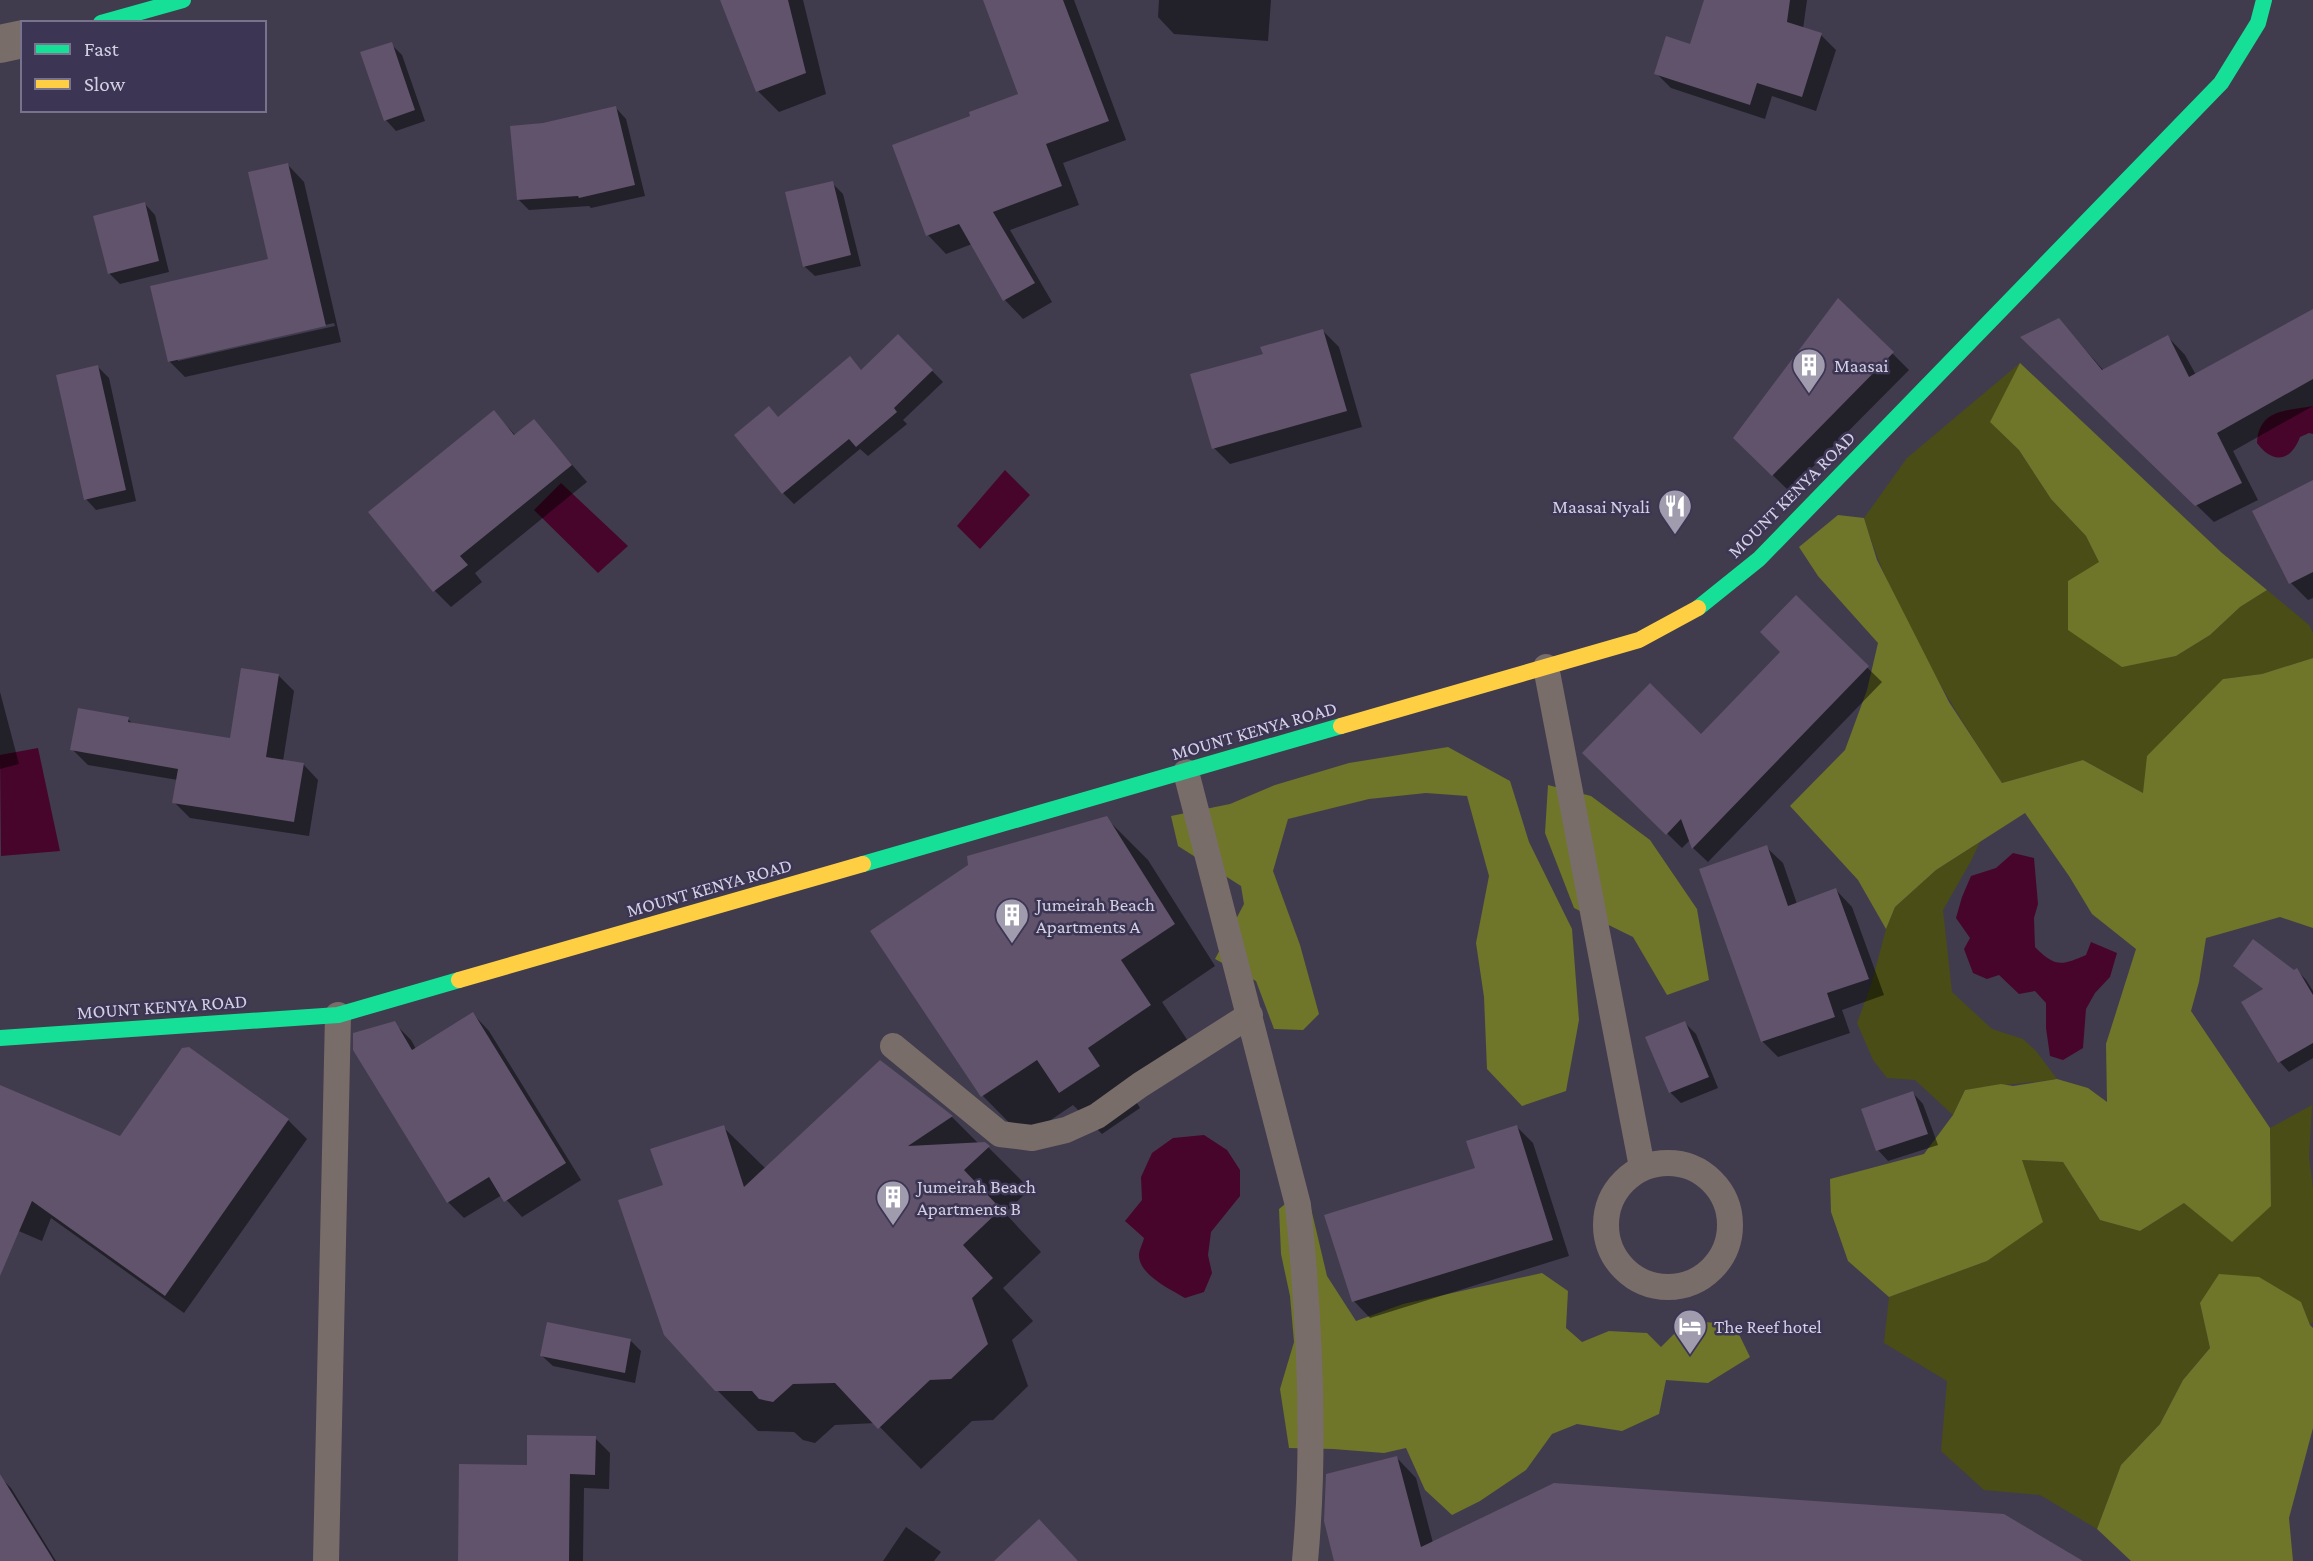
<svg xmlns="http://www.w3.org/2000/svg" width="2313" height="1561" viewBox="0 0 2313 1561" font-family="'Crimson Pro',serif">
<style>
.green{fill:#4a4d16}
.forest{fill:#6f7529}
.water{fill:#48052b}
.shadow{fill:#0007;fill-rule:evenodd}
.building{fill:#60536b}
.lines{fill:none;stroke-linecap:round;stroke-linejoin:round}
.lane{stroke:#796d6a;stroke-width:26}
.street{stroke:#796d6a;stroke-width:38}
.fast{stroke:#16e098;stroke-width:16}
.slow{stroke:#ffcf43;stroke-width:16}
.labels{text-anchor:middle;stroke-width:5;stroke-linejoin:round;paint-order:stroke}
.poi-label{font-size:19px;fill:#d3d0e3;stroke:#3c3554;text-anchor:start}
.street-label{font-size:19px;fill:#d3d0e3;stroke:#3c3554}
</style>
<rect width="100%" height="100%" fill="#403c4d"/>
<path class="green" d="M 2020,363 L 1991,422 L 2019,450 L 2051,499 L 2086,536 L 2099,562 L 2122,666 L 2176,656 L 2210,635 L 2240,607 L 2267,590 L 2309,625 L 2313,633 L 2313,658 L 2262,674 L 2223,679 L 2143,793 L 2083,760 L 2002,783 C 1949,702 1892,611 1864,518 L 1907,458 Z
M 1980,842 L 1971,861 L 1943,910 L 1952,992 L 1992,1029 L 2023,1039 L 2036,1051 L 2057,1079 C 2026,1084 1996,1085 1965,1090 L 1953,1115 L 1915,1080 L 1887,1078 L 1873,1060 L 1857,1023 L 1871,985 L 1886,929 L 1895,907 L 1936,870 Z
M 2312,1105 L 2309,1157 L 2313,1189 L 2313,1322 L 2310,1325 L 2301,1302 L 2200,1303 L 2210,1348 L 2183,1380 L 2160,1424 L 2121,1465 L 2097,1529 L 2040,1495 L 1984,1490 L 1941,1451 L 1947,1381 L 1884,1343 L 1889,1297 L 1987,1261 L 2021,1160 L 2063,1162 L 2100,1220 L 2140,1231 L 2184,1203 L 2271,1206 L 2270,1128 Z"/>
<path class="forest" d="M 2020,363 L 2222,553 L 2267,590 L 2240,607 L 2210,635 L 2176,656 L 2122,667 L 2068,630 L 2068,581 L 2099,562 L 2086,536 L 2051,499 L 2019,450 L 1990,422 Z
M 1838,515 L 1864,518 L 1877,560 L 1949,702 L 2002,783 L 2083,760 L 2143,793 L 2147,756 L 2223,679 L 2262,674 L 2313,658 L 2313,928 L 2280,917 L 2206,938 L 2199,982 L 2191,1011 L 2270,1128 L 2271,1206 L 2232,1242 L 2184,1203 L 2140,1231 L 2100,1220 L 2063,1162 L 2022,1160 L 2043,1222 L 1987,1261 L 1889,1297 L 1848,1261 L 1831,1212 L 1830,1179 L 1924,1154 L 1953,1115 L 1965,1090 L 2001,1084 L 2013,1086 L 2057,1079 L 2088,1088 L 2107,1102 L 2106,1044 L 2136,949 L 2092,914 L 2069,876 L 2025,813 L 1936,870 L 1895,907 L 1886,929 L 1858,880 L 1790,806 L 1845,750 L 1867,690 L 1878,643 L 1818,576 L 1799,547 Z
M 1448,747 L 1510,781 L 1529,842 L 1572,929 L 1579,1020 L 1566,1091 L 1522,1106 L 1487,1069 L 1484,997 L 1476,943 L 1489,876 L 1467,796 L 1426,793 L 1369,799 L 1288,819 L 1273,871 L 1300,945 L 1319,1014 L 1303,1030 L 1274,1029 L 1256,981 L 1215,959 L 1244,904 L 1241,886 L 1178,846 L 1171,816 L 1230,804 L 1275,785 L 1349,763 Z
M 1548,785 L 1591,796 L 1650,840 L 1697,909 L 1709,980 L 1667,995 L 1633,937 L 1574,908 L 1545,833 Z
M 1306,1187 L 1327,1276 L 1356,1321 L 1403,1304 L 1542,1273 L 1568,1291 L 1566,1328 L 1582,1342 L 1609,1331 L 1647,1333 L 1661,1347 L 1687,1321 L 1734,1324 L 1750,1357 L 1708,1383 L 1666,1380 L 1659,1414 L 1622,1431 L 1577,1424 L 1552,1434 L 1526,1470 L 1480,1501 L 1452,1515 L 1425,1490 L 1406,1448 L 1384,1453 L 1333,1449 L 1289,1448 L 1280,1389 L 1294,1342 L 1290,1296 L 1281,1254 L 1279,1209 Z
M 2219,1274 L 2259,1277 L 2301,1302 L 2310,1325 L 2313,1328 L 2313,1428 L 2289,1518 L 2293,1561 L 2131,1561 L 2097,1529 L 2121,1465 L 2160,1424 L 2183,1380 L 2210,1348 L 2200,1303 Z"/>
<path class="water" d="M 2313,406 L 2313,434 L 2309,433 L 2300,437 C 2291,462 2272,464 2257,443 C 2259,409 2286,411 2313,406 Z
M 1005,470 L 1030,495 L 980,549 L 957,526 Z
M 561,483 L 628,546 L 598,573 L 534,510 Z
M 38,748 L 60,851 L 1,856 L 0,755 Z
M 2013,853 L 2034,858 L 2038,904 L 2034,918 L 2035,947 C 2055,967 2061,966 2086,955 L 2091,942 L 2117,953 L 2110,977 L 2095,993 L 2086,1009 L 2083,1048 L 2063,1060 L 2050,1056 L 2046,1028 L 2046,1003 L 2035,991 L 2019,994 L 1999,975 L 1987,979 L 1973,973 L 1964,949 L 1970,938 L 1956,918 L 1962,897 L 1971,876 L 1996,868 Z
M 1204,1135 L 1227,1150 L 1240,1170 L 1240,1196 L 1211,1232 L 1208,1255 L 1212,1273 L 1204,1292 L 1185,1298 C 1170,1289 1139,1275 1139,1255 C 1139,1250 1143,1243 1144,1238 L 1125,1221 L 1142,1200 L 1141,1177 L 1152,1153 L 1173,1138 Z"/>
<path class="shadow" d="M 722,0 L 803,0 L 826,94 L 779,112 L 758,91 Z
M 985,0 L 1074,0 L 1126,140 L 1063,163 L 1079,205 L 1010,230 L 1052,302 L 1023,319 L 1005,300 L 972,244 L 946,254 L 928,235 L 894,146 L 972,117 L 1021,95 Z
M 1159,0 L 1271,0 L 1268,41 L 1174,34 L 1158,17 Z
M 1705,0 L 1807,0 L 1803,29 L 1821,35 L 1836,50 L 1816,111 L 1772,96 L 1765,119 L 1671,88 L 1656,73 L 1691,46 Z
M 391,44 L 402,55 L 425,121 L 396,131 L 386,120 Z
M 616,108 L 626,119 L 645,196 L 591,208 L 589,206 L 529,210 L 518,199 L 543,125 Z
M 288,165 L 304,182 L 341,342 L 185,377 L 169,361 L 270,260 ZM 334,323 L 335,326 L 178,361 L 178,358 Z
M 832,183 L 843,194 L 861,266 L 815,276 L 804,266 Z
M 145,204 L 155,215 L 169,272 L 120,284 L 109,273 Z
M 1839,300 L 1909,370 L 1789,491 L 1735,438 Z
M 2313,314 L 2313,406 L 2233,451 L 2258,500 L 2214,522 L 2040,354 L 2059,320 L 2104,371 L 2168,337 L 2185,355 L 2196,375 Z
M 1323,331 L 1339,347 L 1362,427 L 1230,464 L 1214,448 L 1265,355 Z
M 898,336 L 943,382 L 903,420 L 907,424 L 868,456 L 860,449 L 794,504 L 783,493 L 779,419 L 862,372 Z
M 98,367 L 109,378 L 136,501 L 96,510 L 86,499 Z
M 494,412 L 516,436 L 534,421 L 587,482 L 475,573 L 482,582 L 451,607 L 435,591 L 370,512 Z
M 2313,482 L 2313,598 L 2308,600 L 2291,583 Z
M 1796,598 L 1882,682 L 1708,862 L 1693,848 L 1690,840 L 1682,848 L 1585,753 L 1701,736 L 1782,652 Z
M 278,675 L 294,691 L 283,761 L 303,764 L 318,780 L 309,836 L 190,818 L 174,802 L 178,780 L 88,765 L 72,749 L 128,719 L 134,725 L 231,740 Z
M 0,692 L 19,764 L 0,769 Z
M 1106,818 L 1148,860 L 1215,966 L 1162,1002 L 1192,1047 L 1129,1090 L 1140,1108 L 1102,1134 L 1073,1105 L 1024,1138 L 983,1096 L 873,931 Z
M 1766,847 L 1783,863 L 1797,904 L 1836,890 L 1852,907 L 1884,995 L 1842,1010 L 1850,1033 L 1778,1057 L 1762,1041 Z
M 2235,966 L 2294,972 L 2297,970 L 2306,980 L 2313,991 L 2313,1058 L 2289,1072 L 2280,1062 L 2243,1002 L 2264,990 Z
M 473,1014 L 489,1031 L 581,1180 L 522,1217 L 502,1195 L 464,1218 L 448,1202 L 394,1023 L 411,1040 L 416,1049 Z
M 1685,1023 L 1696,1034 L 1718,1088 L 1681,1103 L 1670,1092 Z
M 188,1049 L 288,1120 L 307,1139 L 184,1313 L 51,1218 L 42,1241 L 0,1223 L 0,1103 L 120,1138 Z
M 880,1062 L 952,1117 L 979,1144 L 985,1144 L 1030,1189 L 1005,1213 L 1041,1252 L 1003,1288 L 1033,1321 L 1012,1340 L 1028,1386 L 993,1420 L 972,1421 L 921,1469 L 876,1423 L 835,1425 L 815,1443 L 803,1440 L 794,1432 L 758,1431 L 716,1389 L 665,1186 L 723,1127 L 766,1169 Z
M 1913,1093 L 1923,1104 L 1938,1145 L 1888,1161 L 1878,1150 Z
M 1517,1127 L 1533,1143 L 1569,1256 L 1370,1318 L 1354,1301 L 1327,1216 L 1477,1169 Z
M 630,1340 L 641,1351 L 635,1383 L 553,1366 L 542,1356 Z
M 595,1438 L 610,1453 L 609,1489 L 584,1488 L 583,1561 L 460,1561 L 529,1467 Z
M 1397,1458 L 1416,1478 L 1433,1543 L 2080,1561 L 1336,1561 Z
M 1,1478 L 11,1488 L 56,1561 L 0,1561 Z
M 906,1527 L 941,1552 L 934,1561 L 883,1561 Z"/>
<path class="building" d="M 720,0 L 788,0 L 806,73 L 756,92 Z
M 983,0 L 1063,0 L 1109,121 L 1046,144 L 1062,186 L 993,212 L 1035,283 L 1003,301 L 959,224 L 926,236 L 892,145 L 970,116 L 969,112 L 1018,94 Z
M 1704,0 L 1790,0 L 1787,22 L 1822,33 L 1802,97 L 1757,83 L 1750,105 L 1654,74 L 1666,36 L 1690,44 Z
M 392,42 L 415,110 L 384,121 L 360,52 Z
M 616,106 L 635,185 L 579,198 L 578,196 L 517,200 L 510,126 L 543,123 Z
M 288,163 L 326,326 L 168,362 L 150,286 L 268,259 L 248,172 Z
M 833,181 L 851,255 L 803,267 L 785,192 Z
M 145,202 L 159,261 L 108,274 L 93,216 Z
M 1838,298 L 1894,352 L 1772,476 L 1733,438 Z
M 2313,309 L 2313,379 L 2217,433 L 2242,483 L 2195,506 L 2020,337 L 2059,318 L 2102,370 L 2168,335 L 2189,377 Z
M 1323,329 L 1347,411 L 1212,449 L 1190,374 L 1263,354 L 1260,347 Z
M 898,334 L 933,370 L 894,408 L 897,412 L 856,447 L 849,439 L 782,494 L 734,435 L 769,406 L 778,417 L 850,356 L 861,370 Z
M 98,365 L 126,490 L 84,500 L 56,375 Z
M 494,410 L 514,435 L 534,419 L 572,465 L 460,556 L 468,565 L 433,592 L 368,512 Z
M 2313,480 L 2313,572 L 2289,584 L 2252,511 Z
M 1796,595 L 1869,666 L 1692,849 L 1681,819 L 1666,835 L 1582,753 L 1650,683 L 1701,734 L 1780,652 L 1760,632 Z
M 241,668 L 279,674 L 266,757 L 304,763 L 294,822 L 172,803 L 178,769 L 70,750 L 78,708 L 129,717 L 128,722 L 230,738 Z
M 1107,816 L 1175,924 L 1121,960 L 1151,1005 L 1088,1048 L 1100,1066 L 1059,1093 L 1037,1060 L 981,1097 L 870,931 L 968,865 L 967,856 Z
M 1767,845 L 1788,906 L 1836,888 L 1869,979 L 1827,993 L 1835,1017 L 1761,1042 L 1699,869 Z
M 2253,939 L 2294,970 L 2297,968 L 2313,995 L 2313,1043 L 2278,1063 L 2241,1002 L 2263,989 L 2233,966 Z
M 473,1012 L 566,1163 L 504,1202 L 489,1177 L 447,1203 L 353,1050 L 353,1033 L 395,1021 L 412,1050 Z
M 1685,1021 L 1709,1077 L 1669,1093 L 1645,1037 Z
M 189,1047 L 289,1119 L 165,1296 L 32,1201 L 0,1276 L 0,1085 L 120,1136 L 182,1048 Z
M 880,1060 L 953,1116 L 908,1146 L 985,1142 L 990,1146 L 964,1170 L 1001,1209 L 963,1245 L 993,1278 L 972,1298 L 988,1344 L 951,1379 L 930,1380 L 878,1429 L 835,1383 L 793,1384 L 773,1402 L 759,1399 L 752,1391 L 715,1391 L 664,1335 L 618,1200 L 663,1185 L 650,1149 L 724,1125 L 744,1187 Z
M 1913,1091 L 1928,1134 L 1876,1151 L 1861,1109 Z
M 1517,1125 L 1553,1240 L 1352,1302 L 1324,1215 L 1475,1168 L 1466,1141 Z
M 547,1322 L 631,1339 L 625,1373 L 540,1356 Z
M 527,1435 L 596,1436 L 595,1475 L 570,1474 L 569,1561 L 458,1561 L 459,1464 L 527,1465 Z
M 1397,1456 L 1421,1547 L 1554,1483 L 2004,1514 L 2083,1561 L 1334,1561 L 1324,1521 L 1326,1474 Z
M 0,1474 L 54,1561 L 0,1561 Z
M 1039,1519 L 1078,1561 L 994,1561 Z"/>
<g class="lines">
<path class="lane" d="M 1546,667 L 1642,1167
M 1186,772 L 1298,1205 C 1310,1323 1316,1443 1305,1561
M 893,1046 L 1000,1134 L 1032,1138 L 1066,1130 L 1097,1116 L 1140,1085 L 1250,1015
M1606 1225a62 62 0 1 1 124 0a62 62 0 1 1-124 0Z
M 326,1561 L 338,1015"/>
<path class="street" d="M 0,44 L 23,39"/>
<path class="fast" d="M 101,23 L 183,0
M 1698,608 L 1759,559 L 2221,83 L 2258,23 L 2264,0
M 863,864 L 1341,726
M 0,1038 L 338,1015 L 459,980"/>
<path class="slow" d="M 1341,726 L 1639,640 L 1698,608
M 459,980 L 863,864"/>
</g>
<defs>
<g id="building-pin" transform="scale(1.75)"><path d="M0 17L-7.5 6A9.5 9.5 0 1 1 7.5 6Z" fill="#a09cae" stroke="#3c3554"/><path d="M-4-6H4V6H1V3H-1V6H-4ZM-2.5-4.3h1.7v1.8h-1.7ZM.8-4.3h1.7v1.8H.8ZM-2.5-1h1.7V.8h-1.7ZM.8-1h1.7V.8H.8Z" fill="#fff"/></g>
<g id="restaurant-pin" transform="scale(1.75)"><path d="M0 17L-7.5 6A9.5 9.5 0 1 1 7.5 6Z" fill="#a09cae" stroke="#3c3554"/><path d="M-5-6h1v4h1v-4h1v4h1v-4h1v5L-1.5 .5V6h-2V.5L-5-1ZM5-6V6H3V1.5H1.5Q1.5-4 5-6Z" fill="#fff"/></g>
<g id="hotel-pin" transform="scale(1.75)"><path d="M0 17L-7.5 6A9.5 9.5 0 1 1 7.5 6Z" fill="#a09cae" stroke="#3c3554"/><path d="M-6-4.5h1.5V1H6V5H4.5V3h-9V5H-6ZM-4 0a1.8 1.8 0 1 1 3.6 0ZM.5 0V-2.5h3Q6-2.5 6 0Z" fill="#fff"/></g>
</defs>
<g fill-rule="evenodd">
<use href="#building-pin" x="1809" y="365"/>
<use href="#restaurant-pin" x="1675" y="506"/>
<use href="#building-pin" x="1012" y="915"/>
<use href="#building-pin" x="893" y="1197"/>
<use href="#hotel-pin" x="1690" y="1326"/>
</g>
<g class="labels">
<g class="poi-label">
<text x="1834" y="372">Maasai</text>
<text x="1650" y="513" text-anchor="end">Maasai Nyali</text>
<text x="1036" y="911">Jumeirah Beach<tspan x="1036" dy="22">Apartments A</tspan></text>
<text x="917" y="1193">Jumeirah Beach<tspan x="917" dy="22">Apartments B</tspan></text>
<text x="1714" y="1333">The Reef hotel</text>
</g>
<g class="street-label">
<text transform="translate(1791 494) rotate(-45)" y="7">MOUNT KENYA ROAD</text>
<text transform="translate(1254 730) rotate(-16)" y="7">MOUNT KENYA ROAD</text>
<text transform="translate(709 887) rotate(-16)" y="7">MOUNT KENYA ROAD</text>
<text transform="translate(162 1006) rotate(-4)" y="7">MOUNT KENYA ROAD</text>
</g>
</g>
<rect x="21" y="21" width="245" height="91" fill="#3c3554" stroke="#78738d" stroke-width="2"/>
<rect x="35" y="44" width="35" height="10" fill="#16e098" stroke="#78738d" stroke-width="2"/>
<text x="84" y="56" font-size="21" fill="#d3d0e3">Fast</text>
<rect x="35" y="79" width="35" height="10" fill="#ffcf43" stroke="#78738d" stroke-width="2"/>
<text x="84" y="91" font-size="21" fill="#d3d0e3">Slow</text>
</svg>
